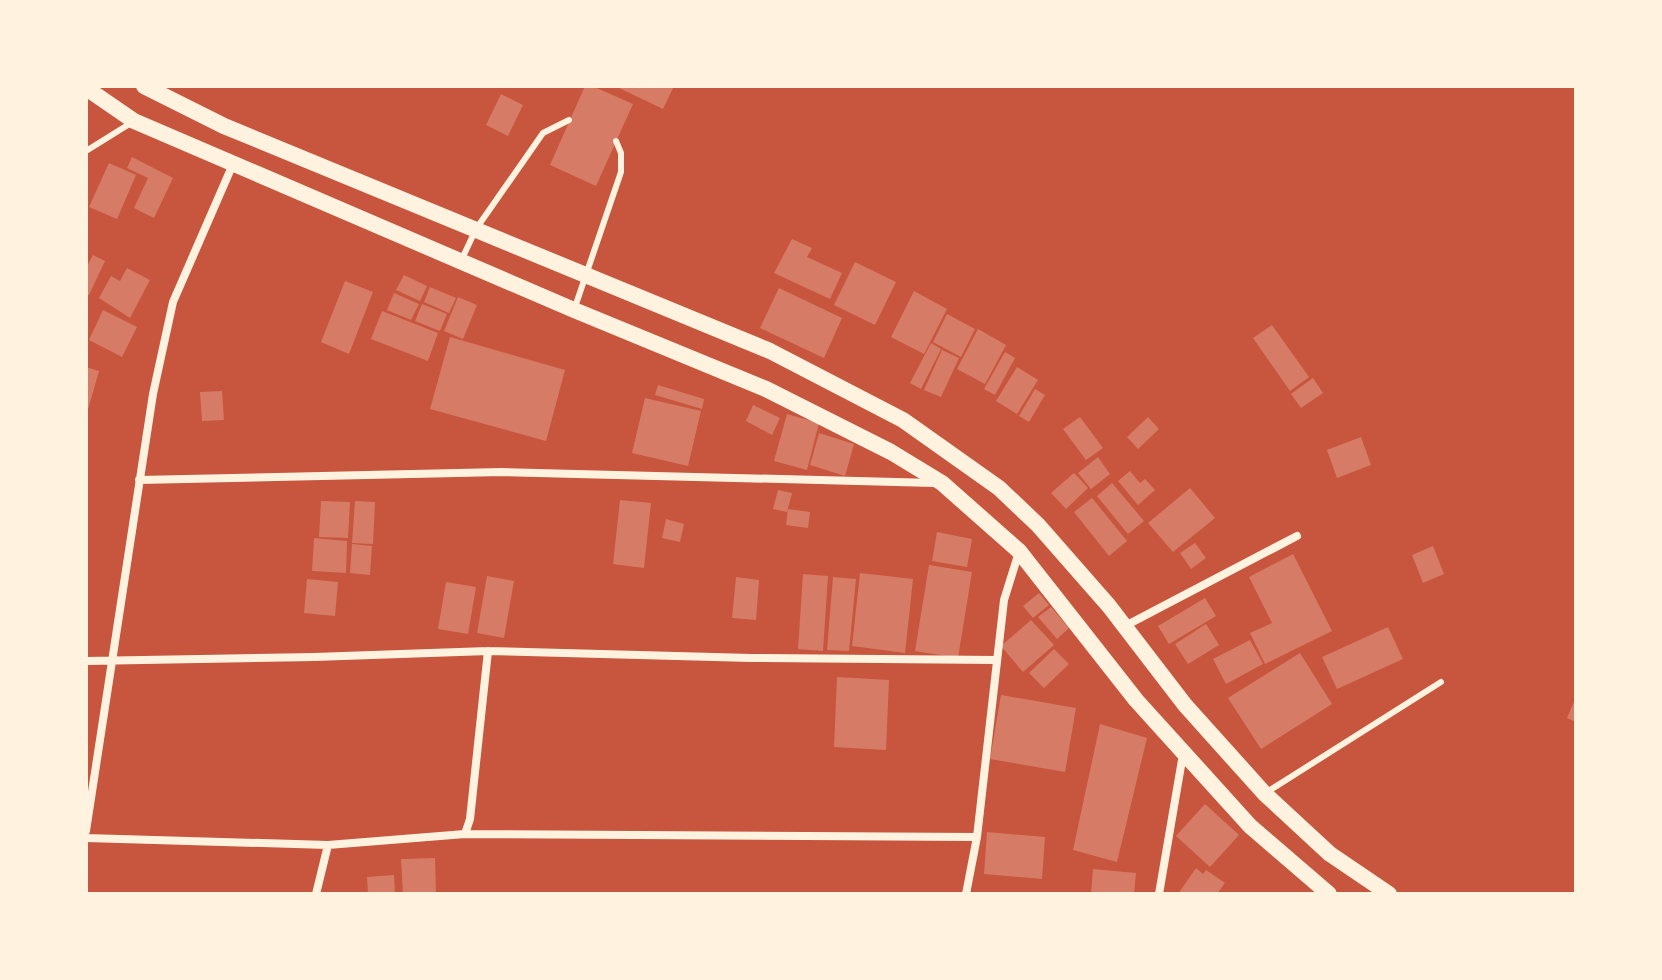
<svg xmlns="http://www.w3.org/2000/svg" width="1662" height="980" viewBox="0 0 1662 980" font-family="Rubik,sans-serif">
<style>
.building{fill:#d67c66}
.lines{fill:none;stroke-linecap:round;stroke-linejoin:round}
.service{stroke:#fff3e0;stroke-width:6}
.minor{stroke:#fff3e0;stroke-width:8}
.secondary{stroke:#fff3e0;stroke-width:16}
</style>
<rect width="100%" height="100%" fill="#c8553d"/>
<path class="building" d="M 585,86 L 592,86 L 633,104 L 596,186 L 550,165 Z
M 615,86 L 674,86 L 663,109 Z
M 501,94 L 523,105 L 508,136 L 486,125 Z
M 132,157 L 173,178 L 154,218 L 134,208 L 148,178 L 127,168 Z
M 109,163 L 136,175 L 117,219 L 89,207 Z
M 792,239 L 812,248 L 807,257 L 842,273 L 830,299 L 774,273 Z
M 93,255 L 105,261 L 89,295 L 86,294 L 86,268 Z
M 855,262 L 896,282 L 875,325 L 834,305 Z
M 127,268 L 150,280 L 130,318 L 99,298 L 111,276 L 120,281 Z
M 404,275 L 427,286 L 420,301 L 396,290 Z
M 345,281 L 373,292 L 349,354 L 321,342 Z
M 430,287 L 456,298 L 449,313 L 424,302 Z
M 779,288 L 842,318 L 824,358 L 760,328 Z
M 914,291 L 947,309 L 924,354 L 891,337 Z
M 394,293 L 419,304 L 411,320 L 387,310 Z
M 458,297 L 477,305 L 463,339 L 444,331 Z
M 422,304 L 447,314 L 440,331 L 415,321 Z
M 103,310 L 137,327 L 122,357 L 89,340 Z
M 382,311 L 438,333 L 428,361 L 371,339 Z
M 947,314 L 975,329 L 961,357 L 933,342 Z
M 1272,325 L 1309,377 L 1290,391 L 1253,338 Z
M 978,329 L 1006,345 L 985,384 L 957,369 Z
M 450,337 L 565,370 L 546,441 L 430,409 Z
M 931,343 L 941,349 L 921,389 L 910,383 Z
M 942,350 L 959,358 L 941,397 L 924,390 Z
M 1005,352 L 1015,358 L 995,395 L 984,389 Z
M 86,367 L 99,371 L 87,413 L 86,413 Z
M 1017,367 L 1038,380 L 1017,414 L 996,401 Z
M 1313,378 L 1323,393 L 1301,408 L 1291,394 Z
M 658,385 L 704,399 L 702,409 L 655,395 Z
M 1035,389 L 1045,395 L 1029,422 L 1019,416 Z
M 222,391 L 224,420 L 202,421 L 200,392 Z
M 645,398 L 701,411 L 688,466 L 632,453 Z
M 753,405 L 780,418 L 772,435 L 746,421 Z
M 787,414 L 819,423 L 807,470 L 774,461 Z
M 1080,417 L 1103,448 L 1086,460 L 1063,429 Z
M 1148,417 L 1159,429 L 1138,449 L 1127,437 Z
M 819,433 L 854,444 L 845,476 L 810,465 Z
M 1361,437 L 1371,465 L 1337,478 L 1327,450 Z
M 1098,457 L 1110,474 L 1091,489 L 1078,473 Z
M 1130,471 L 1140,483 L 1145,479 L 1155,490 L 1138,505 L 1118,481 Z
M 1074,473 L 1088,488 L 1066,509 L 1051,493 Z
M 1112,483 L 1144,521 L 1128,534 L 1097,496 Z
M 1190,488 L 1215,518 L 1173,552 L 1148,523 Z
M 778,490 L 792,493 L 787,512 L 773,509 Z
M 1092,498 L 1127,541 L 1109,556 L 1074,512 Z
M 620,500 L 651,503 L 644,568 L 613,564 Z
M 321,501 L 350,502 L 348,538 L 319,537 Z
M 355,501 L 375,502 L 373,544 L 352,543 Z
M 788,509 L 810,512 L 808,528 L 786,525 Z
M 666,519 L 684,524 L 680,542 L 662,538 Z
M 937,532 L 972,539 L 967,567 L 932,561 Z
M 314,538 L 347,541 L 346,573 L 312,571 Z
M 1195,543 L 1206,558 L 1191,569 L 1180,553 Z
M 352,544 L 372,546 L 370,575 L 350,573 Z
M 1433,546 L 1444,574 L 1423,583 L 1412,555 Z
M 1293,554 L 1332,631 L 1265,664 L 1250,633 L 1272,623 L 1249,577 Z
M 929,565 L 972,572 L 958,658 L 915,651 Z
M 860,573 L 913,579 L 905,653 L 852,646 Z
M 803,574 L 828,576 L 823,651 L 798,649 Z
M 487,576 L 514,581 L 504,638 L 477,633 Z
M 736,577 L 759,580 L 756,620 L 732,618 Z
M 833,577 L 856,579 L 849,651 L 827,650 Z
M 307,579 L 338,582 L 335,616 L 304,613 Z
M 446,582 L 476,587 L 468,634 L 438,629 Z
M 1039,593 L 1049,605 L 1033,618 L 1023,606 Z
M 1205,598 L 1216,616 L 1169,644 L 1158,626 Z
M 1051,607 L 1069,628 L 1057,639 L 1038,617 Z
M 1031,620 L 1054,645 L 1023,672 L 1001,646 Z
M 1206,624 L 1219,645 L 1188,664 L 1175,644 Z
M 1388,627 L 1403,659 L 1337,689 L 1322,657 Z
M 1250,640 L 1263,664 L 1226,684 L 1213,659 Z
M 1054,649 L 1069,664 L 1044,688 L 1029,673 Z
M 1300,653 L 1332,704 L 1261,749 L 1228,698 Z
M 837,677 L 889,680 L 886,750 L 834,747 Z
M 1001,695 L 1076,708 L 1065,772 L 990,759 Z
M 1576,697 L 1576,722 L 1567,718 Z
M 1100,724 L 1147,738 L 1117,862 L 1073,850 Z
M 1205,804 L 1239,835 L 1210,867 L 1176,836 Z
M 987,832 L 1045,837 L 1042,879 L 984,874 Z
M 435,858 L 436,894 L 403,894 L 401,859 Z
M 1196,868 L 1203,874 L 1206,870 L 1225,883 L 1217,894 L 1178,894 Z
M 1093,869 L 1136,873 L 1134,894 L 1091,894 Z
M 394,875 L 395,894 L 368,894 L 367,877 Z"/>
<g class="lines">
<path class="service" d="M 86,151 L 131,123
M 461,261 L 476,229 L 543,133 L 569,120
M 574,310 L 621,172 L 621,153 L 616,141
M 1267,792 L 1441,682"/>
<path class="minor" d="M 139,480 L 502,472 L 934,483
M 1125,626 L 1297,536
M 86,661 L 314,657 L 488,651 L 751,658 L 997,660
M 86,831 L 153,394 L 173,302 L 233,164
M 465,834 L 470,819 L 488,651
M 86,838 L 328,845 L 465,834 L 977,837
M 316,894 L 328,845
M 966,894 L 977,837 L 1004,600 L 1019,552
M 1159,894 L 1183,754"/>
<path class="secondary" d="M 144,86 L 224,126 L 770,351 L 903,420 L 999,488 L 1038,525 L 1109,606 L 1185,705 L 1264,793 L 1330,854 L 1389,894
M 86,88 L 134,121 L 574,310 L 766,389 L 891,452 L 942,483 L 1019,551 L 1136,700 L 1250,826 L 1329,894"/>
</g>
<rect width="1662" height="980" fill="none" stroke="#fff3e0" stroke-width="176"/>
</svg>
